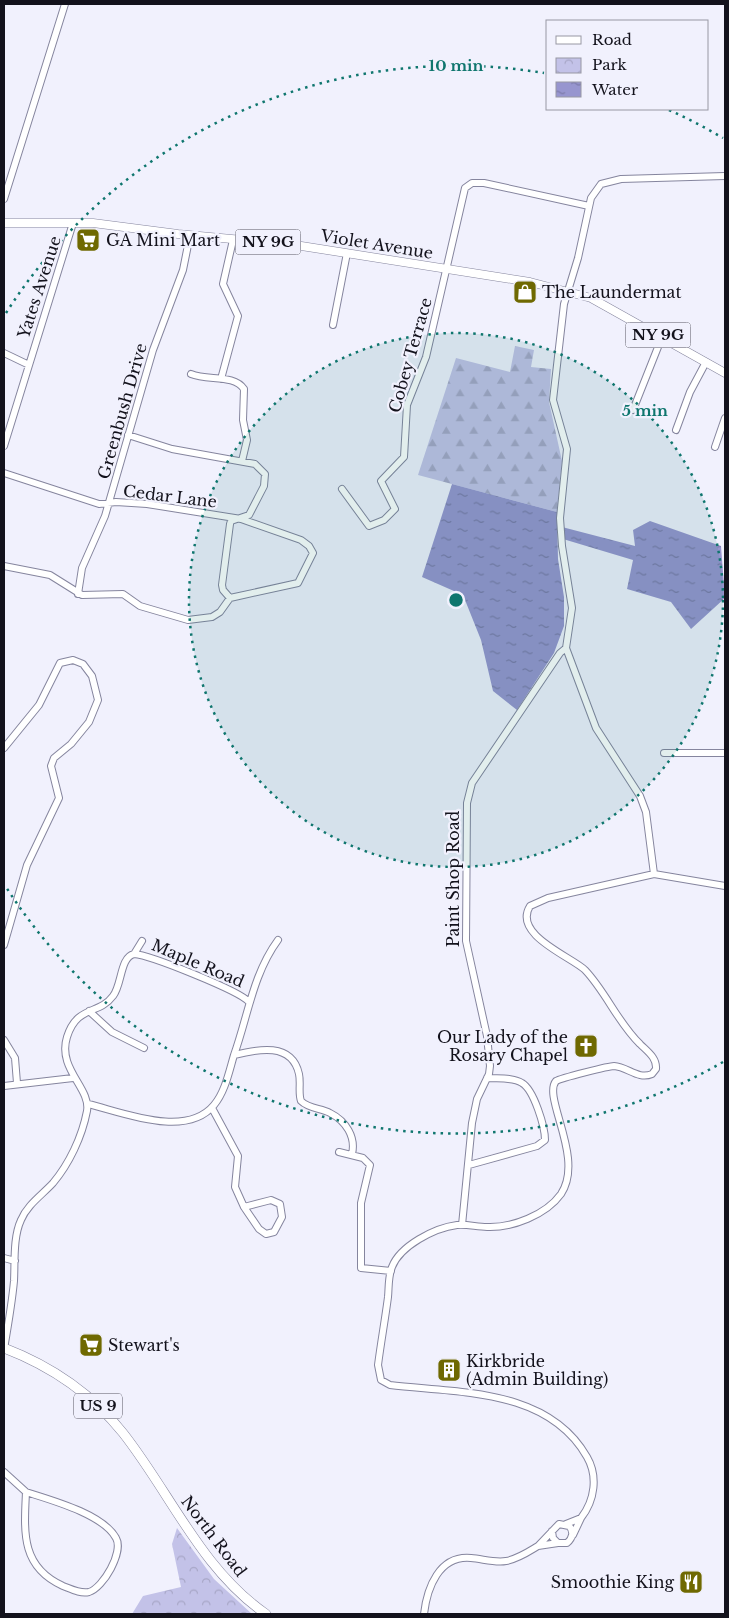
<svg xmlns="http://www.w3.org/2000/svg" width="729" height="1618" viewBox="0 0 729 1618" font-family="'Libre Baskerville',serif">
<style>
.forest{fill:url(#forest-firs)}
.park{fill:url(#park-crowns)}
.water{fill:url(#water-ripples)}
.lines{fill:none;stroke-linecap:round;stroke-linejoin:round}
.minor-casing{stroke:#85859e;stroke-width:8}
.major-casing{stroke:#85859e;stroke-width:9}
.highway-casing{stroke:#85859e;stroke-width:10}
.minor{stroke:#fff;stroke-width:6}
.major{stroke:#fff;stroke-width:8}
.highway{stroke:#fff;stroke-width:9}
.ring{fill:none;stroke:#0f766e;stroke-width:2.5;stroke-dasharray:2.5 5}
.labels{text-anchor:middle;stroke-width:4.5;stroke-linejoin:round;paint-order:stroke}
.shield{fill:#f1f1fd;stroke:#565560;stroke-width:1}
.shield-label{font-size:15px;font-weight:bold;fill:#13121c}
.poi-label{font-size:16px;fill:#13121c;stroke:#f1f1fd;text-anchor:start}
.street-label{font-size:16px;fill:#13121c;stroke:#f1f1fd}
.centre{fill:#0f766e;stroke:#f1f1fd;stroke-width:2.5}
.ring-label{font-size:15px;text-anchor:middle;font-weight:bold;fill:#0f766e;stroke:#f1f1fd;stroke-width:4.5;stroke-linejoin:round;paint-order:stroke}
</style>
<defs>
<pattern id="forest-firs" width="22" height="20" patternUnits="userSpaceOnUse" patternTransform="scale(1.25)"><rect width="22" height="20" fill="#c3c2e8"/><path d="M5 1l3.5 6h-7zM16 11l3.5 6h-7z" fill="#a7a6c6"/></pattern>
<pattern id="park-crowns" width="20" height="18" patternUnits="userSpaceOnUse" patternTransform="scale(1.25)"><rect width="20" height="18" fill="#c3c2e8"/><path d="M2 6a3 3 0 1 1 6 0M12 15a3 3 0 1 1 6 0" fill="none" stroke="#a7a6c6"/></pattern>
<pattern id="water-ripples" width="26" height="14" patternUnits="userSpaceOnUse" patternTransform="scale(1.25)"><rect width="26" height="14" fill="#9795cf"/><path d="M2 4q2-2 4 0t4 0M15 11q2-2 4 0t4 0" fill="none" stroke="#7a78a7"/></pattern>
</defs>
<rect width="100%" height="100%" fill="#f1f1fd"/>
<path class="forest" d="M 515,346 L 534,350 L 531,367 L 551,369 L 549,402 L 562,461 L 557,512 L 418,475 L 456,358 L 510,372 Z"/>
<path class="park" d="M 177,1528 L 214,1579 L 252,1614 L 132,1614 L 143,1596 L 181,1587 L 172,1544 Z"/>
<path class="water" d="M 452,484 L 557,512 L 558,559 L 564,597 L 564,626 L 554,653 L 517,710 L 493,691 L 481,640 L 463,595 L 422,577 Z
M 650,521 L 721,546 L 725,598 L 691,629 L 671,602 L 627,589 L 633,560 L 563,539 L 562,527 L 635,546 L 633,530 Z"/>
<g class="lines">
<g class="minor-casing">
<path id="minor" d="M 4,199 L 65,4
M 333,325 L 347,253
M 4,353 L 29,365
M 191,374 C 208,381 234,374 244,389 L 243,420 L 247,440 L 242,461
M 221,379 L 238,316 L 223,284 L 233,240
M 633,410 L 662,337
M 676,430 L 690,392 L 706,362
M 128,435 L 172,449 L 255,464 L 265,474 L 264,486 L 249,515 L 231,521 L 230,524 L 222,585 L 223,590 L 230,598
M 4,446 L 73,223
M 715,447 L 725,418
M 4,473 L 99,504 L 116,502 L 147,504 L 241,519 L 301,540 L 309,546 L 313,553 L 298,583 L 230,598 L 220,612 L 212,617 L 188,620 L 140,606 L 123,594 L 82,595 L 50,575 L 4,566
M 342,489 L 369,526 L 384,520 L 395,509 L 381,481 L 404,457 L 407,405 L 426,357 L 465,188 L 472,183 L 484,183 L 589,206
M 78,594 L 82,568 L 105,516 L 153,350 L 183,270 L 190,235
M 4,748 L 39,705 L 60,663 L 73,660 L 83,664 L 92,676 L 98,700 L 89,722 L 71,744 L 54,758 L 51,766 L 59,798 L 27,865 L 4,945
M 664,753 L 725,753
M 654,874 L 646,812 L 640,796 L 596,728 L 566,648 L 572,608 L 562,546 L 560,518 L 567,449 L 553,400 L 564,304 L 578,258 L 591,198 L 601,184 L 621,179 L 725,176
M 134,954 C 150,955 240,991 249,1002
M 89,1011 L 112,1032 L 144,1048
M 4,1040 L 15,1058 L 17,1083
M 234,1055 C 248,1016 253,974 278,940
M 4,1086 L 73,1078
M 88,1104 C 122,1112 186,1139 214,1105 C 225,1092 229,1072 234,1055 C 258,1049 292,1042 299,1074 C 301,1083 298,1093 301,1101 C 309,1109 321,1108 330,1113 C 346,1121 356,1137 352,1154
M 212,1108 L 238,1156 L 235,1187 L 244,1207
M 339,1152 L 363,1158 L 370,1165 L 361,1203 L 361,1268 L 391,1271
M 469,1165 L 537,1146 L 545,1140 C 545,1127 534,1090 522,1083 C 513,1077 498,1079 487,1078
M 271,1200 L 280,1204 L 282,1217 L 274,1232 L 266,1234 L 259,1229 L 244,1207 Z
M 462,1225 L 472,1123 L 477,1099 L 489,1074 L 490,1066 L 487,1036 L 466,941 L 467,803 L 472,783 L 560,653 L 566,648
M 4,1258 L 15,1261
M 4,1349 C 8,1326 12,1303 14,1281 C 15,1262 13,1237 21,1220 C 27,1205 42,1195 53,1183 C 69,1164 82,1137 87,1111 C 91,1088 57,1069 67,1037 C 77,1005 99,1015 113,996 C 122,985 120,957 134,954 L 142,941
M 4,1472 L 26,1492
M 26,1492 C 51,1500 103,1514 116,1538 C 124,1552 103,1588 89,1592 C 80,1594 71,1589 63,1586 C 21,1567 24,1533 26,1492 Z
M 581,1518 C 595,1500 598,1476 587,1457 C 548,1388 458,1393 390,1385 L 381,1380 L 378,1365 C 381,1342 385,1320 388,1297 C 389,1287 388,1277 392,1267 C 400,1246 434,1228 457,1225 C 467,1224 477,1227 487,1227 C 512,1228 546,1215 561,1194 C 585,1158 542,1097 556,1081 C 561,1078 609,1066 614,1066 C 628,1067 638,1080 652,1074 L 656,1069 C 657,1058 648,1052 640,1044 C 618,1023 606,992 585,970 C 572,957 512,935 530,906 L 548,898 L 654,874 L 725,886
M 566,1524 L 581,1518 L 573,1535
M 552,1531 L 553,1538 L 558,1543 L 567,1543 C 573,1538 574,1531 569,1526 L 559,1524 L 538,1546 L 558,1543
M 424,1614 C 427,1588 439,1555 471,1558 C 483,1559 495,1563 506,1561 C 518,1559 528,1552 538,1546"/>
</g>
<g class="major-casing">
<path id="major" d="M 4,223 L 93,223 L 178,234 L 295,245 L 530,282 L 591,298 L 725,373"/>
</g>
<g class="highway-casing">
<path id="highway" d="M 4,1348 C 51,1366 92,1394 123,1433 C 171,1494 201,1569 266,1614"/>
</g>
<use href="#minor" class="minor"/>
<use href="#major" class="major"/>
<use href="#highway" class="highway"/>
</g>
<circle cx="456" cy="600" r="267" fill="#0f766e" fill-opacity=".12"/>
<g class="ring">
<circle cx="456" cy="600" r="267"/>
<path d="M723 1062A534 534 0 0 1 6 887M6 313A534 534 0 0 1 544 73M669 110A534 534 0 0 1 723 138"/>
</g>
<defs>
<g id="supermarket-square" transform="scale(1.25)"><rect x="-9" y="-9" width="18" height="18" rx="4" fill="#6f6901" stroke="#f1f1fd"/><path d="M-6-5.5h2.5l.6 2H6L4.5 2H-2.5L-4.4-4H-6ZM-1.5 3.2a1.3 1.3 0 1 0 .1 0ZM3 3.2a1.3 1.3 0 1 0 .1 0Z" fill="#fff"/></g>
<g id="shop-square" transform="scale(1.25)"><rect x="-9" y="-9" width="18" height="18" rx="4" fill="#6f6901" stroke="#f1f1fd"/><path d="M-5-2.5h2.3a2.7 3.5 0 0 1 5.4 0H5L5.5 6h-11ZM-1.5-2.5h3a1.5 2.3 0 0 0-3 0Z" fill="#fff"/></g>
<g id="church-square" transform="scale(1.25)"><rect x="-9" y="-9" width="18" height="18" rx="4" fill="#6f6901" stroke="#f1f1fd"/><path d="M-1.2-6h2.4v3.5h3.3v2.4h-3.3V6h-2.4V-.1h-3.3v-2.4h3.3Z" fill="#fff"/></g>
<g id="building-square" transform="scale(1.25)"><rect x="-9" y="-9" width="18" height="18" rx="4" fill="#6f6901" stroke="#f1f1fd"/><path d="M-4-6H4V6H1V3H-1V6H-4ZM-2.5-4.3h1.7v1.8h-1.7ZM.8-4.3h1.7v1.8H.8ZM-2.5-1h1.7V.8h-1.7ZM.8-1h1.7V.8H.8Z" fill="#fff"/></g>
<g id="restaurant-square" transform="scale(1.25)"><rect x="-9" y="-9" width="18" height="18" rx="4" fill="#6f6901" stroke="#f1f1fd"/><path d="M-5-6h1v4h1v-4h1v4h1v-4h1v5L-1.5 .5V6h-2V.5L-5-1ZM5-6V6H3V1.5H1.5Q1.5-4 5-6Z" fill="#fff"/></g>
</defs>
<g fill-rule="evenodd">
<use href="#supermarket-square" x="88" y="240"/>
<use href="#shop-square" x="525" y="292"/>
<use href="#church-square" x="586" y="1046"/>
<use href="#supermarket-square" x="91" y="1345"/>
<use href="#building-square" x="449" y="1370"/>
<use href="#restaurant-square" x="691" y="1582"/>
</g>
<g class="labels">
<g class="shield">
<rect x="235.5" y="229.5" width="65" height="25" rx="4"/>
<rect x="625.5" y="322.5" width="65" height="25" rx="4"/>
<rect x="74" y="1393.5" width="48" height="25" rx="4"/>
</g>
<g class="shield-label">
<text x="268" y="247">NY 9G</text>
<text x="658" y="340">NY 9G</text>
<text x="98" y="1411">US 9</text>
</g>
<g class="poi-label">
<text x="106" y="246">GA Mini Mart</text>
<text x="542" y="298">The Laundermat</text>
<text x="568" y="1043" text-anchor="end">Our Lady of the<tspan x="568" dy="18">Rosary Chapel</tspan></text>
<text x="108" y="1351">Stewart's</text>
<text x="466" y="1367">Kirkbride<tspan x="466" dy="18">(Admin Building)</tspan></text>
<text x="674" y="1588" text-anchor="end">Smoothie King</text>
</g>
<g class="street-label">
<text transform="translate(377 244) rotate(9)" y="6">Violet Avenue</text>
<text transform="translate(39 287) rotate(-72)" y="6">Yates Avenue</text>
<text transform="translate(410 355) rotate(-74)" y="6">Cobey Terrace</text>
<text transform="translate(122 411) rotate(-74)" y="6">Greenbush Drive</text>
<text transform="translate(170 496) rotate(7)" y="6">Cedar Lane</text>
<text transform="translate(453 879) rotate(-90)" y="6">Paint Shop Road</text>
<text transform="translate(198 963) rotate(23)" y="6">Maple Road</text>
<text transform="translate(214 1536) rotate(53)" y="6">North Road</text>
</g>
</g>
<circle cx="456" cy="600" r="8" class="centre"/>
<g class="ring-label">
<text x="456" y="71">10 min</text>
<text x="645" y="416">5 min</text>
</g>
<rect width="729" height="1618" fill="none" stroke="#13121c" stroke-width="10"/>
<rect x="546" y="20" width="162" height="90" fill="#f1f1fd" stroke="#9898a3"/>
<rect x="556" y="36" width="25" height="8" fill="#ffffff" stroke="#9898a3"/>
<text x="592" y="45" font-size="15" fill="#13121c">Road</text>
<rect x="556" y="58" width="25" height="15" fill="url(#park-crowns)" stroke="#9898a3"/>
<text x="592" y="70" font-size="15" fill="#13121c">Park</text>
<rect x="556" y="82" width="25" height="15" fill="url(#water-ripples)" stroke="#9898a3"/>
<text x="592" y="95" font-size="15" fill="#13121c">Water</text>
</svg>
